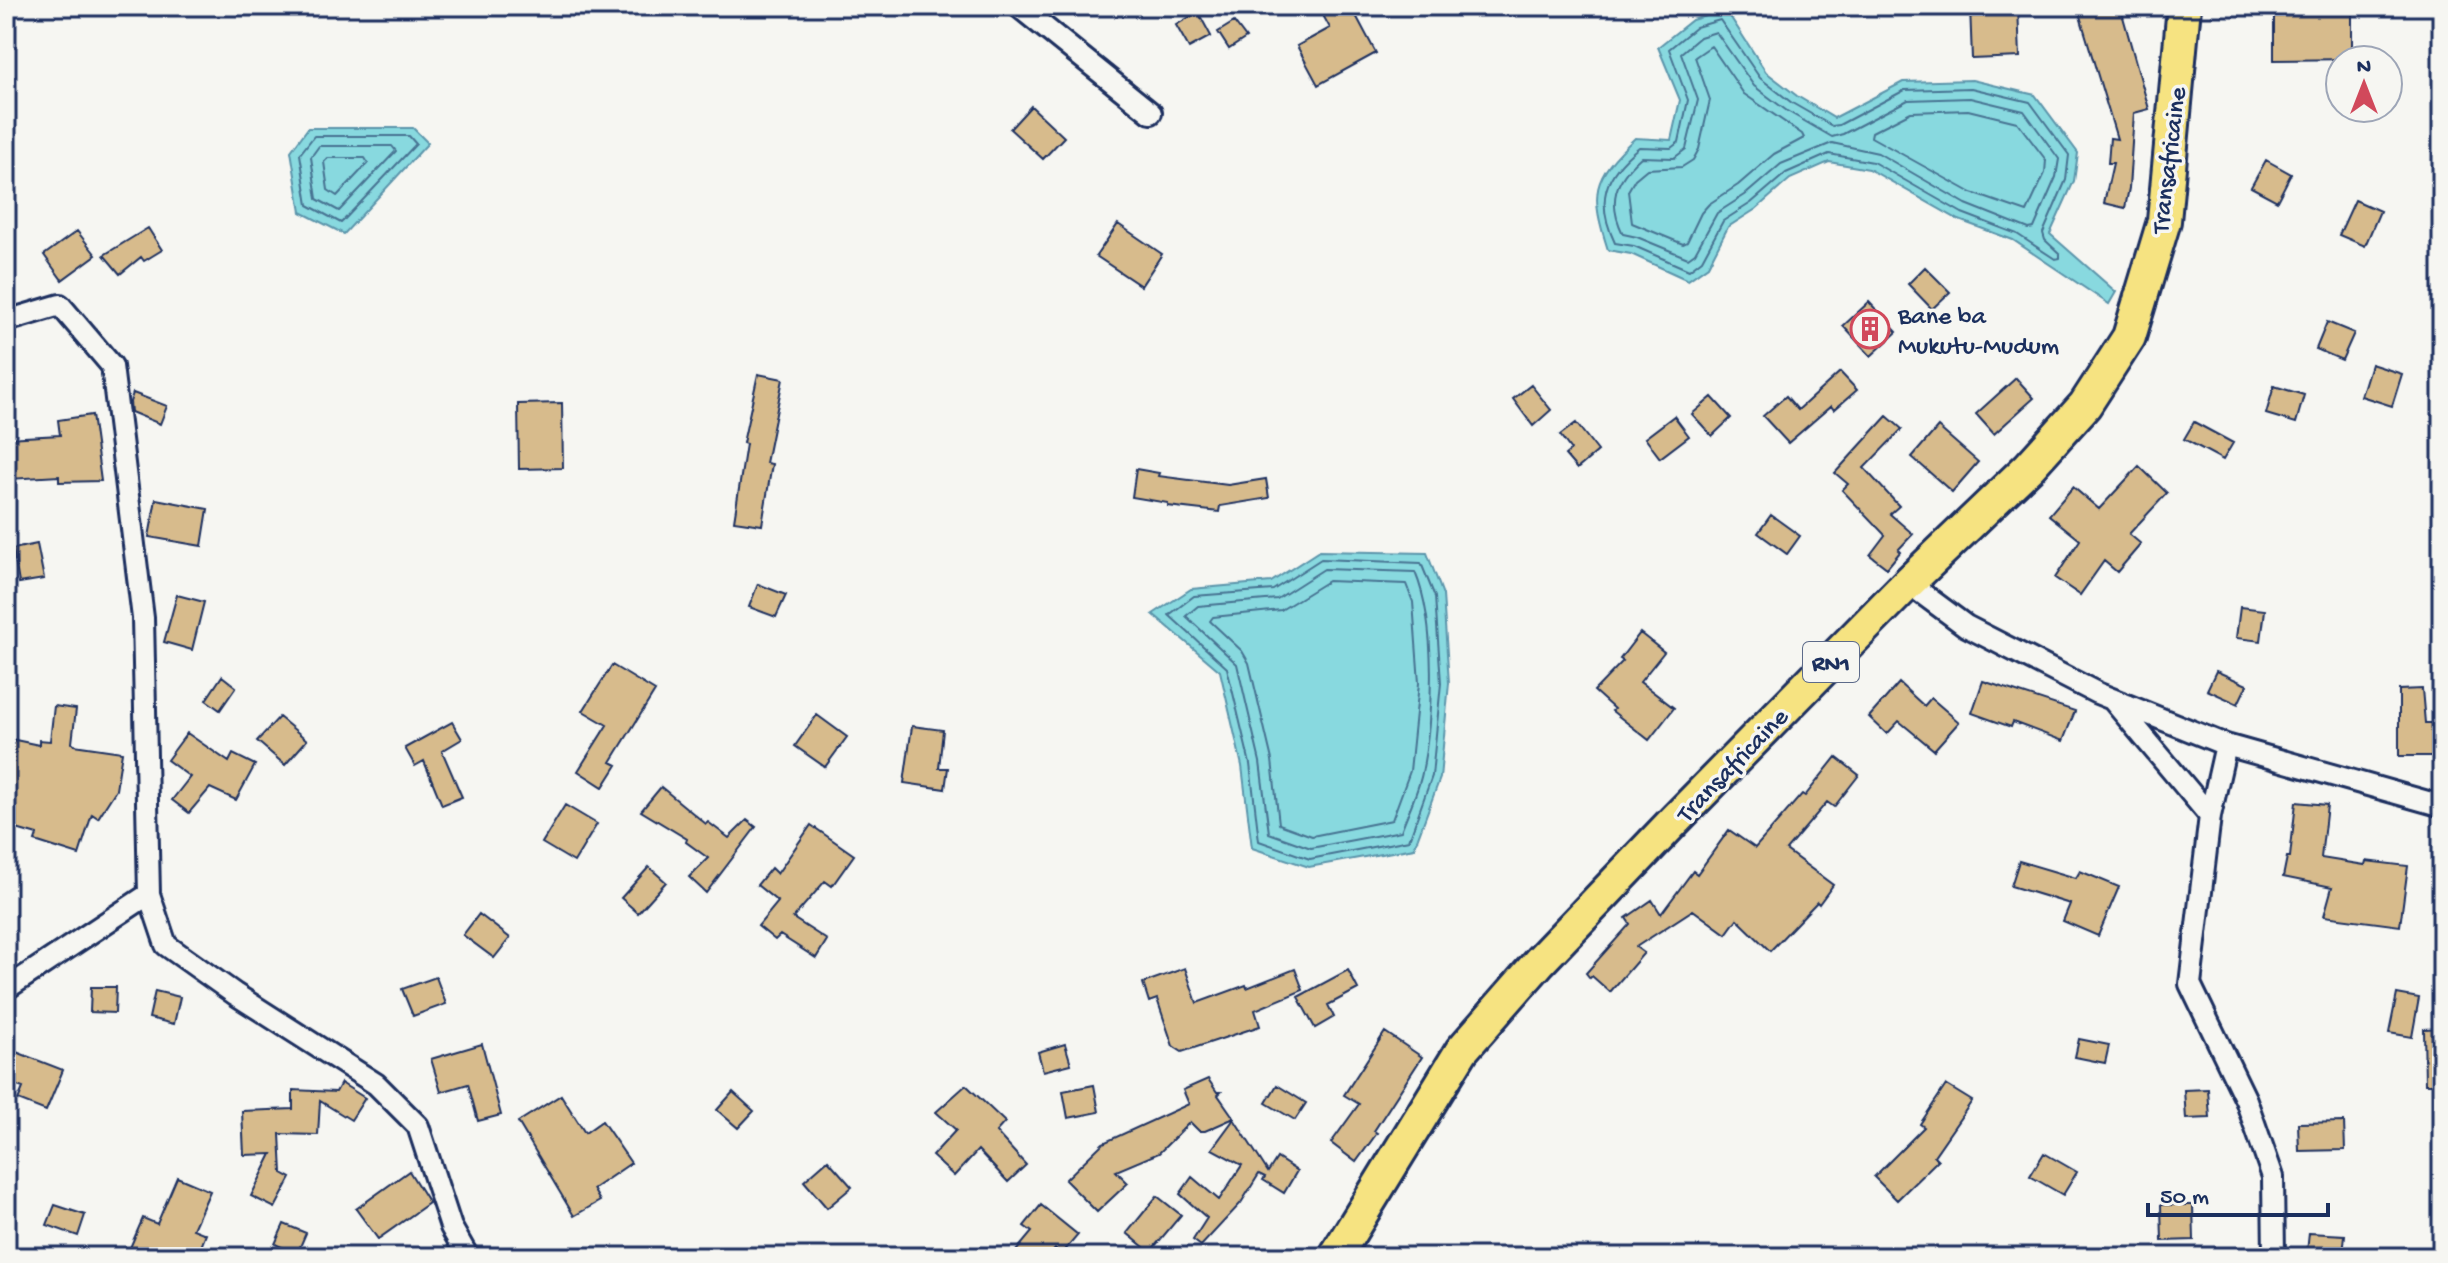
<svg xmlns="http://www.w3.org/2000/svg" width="2448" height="1263" viewBox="0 0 2448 1263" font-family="'Gochi Hand',sans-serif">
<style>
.water{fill:#88d9df;stroke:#5c95ab;stroke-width:2}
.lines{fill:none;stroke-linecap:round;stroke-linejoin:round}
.shore{stroke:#477392;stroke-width:2}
.building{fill:#d7bb8c;stroke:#1b2f5e;stroke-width:2}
.minor-casing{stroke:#1b2f5e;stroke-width:26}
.trunk-casing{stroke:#1b2f5e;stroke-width:38}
.minor{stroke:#f6f6f2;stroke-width:20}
.trunk{stroke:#f6e381;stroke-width:32}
.labels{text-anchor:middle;stroke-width:7;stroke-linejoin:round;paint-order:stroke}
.shield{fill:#f6f6f2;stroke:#5d6b8a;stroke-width:2}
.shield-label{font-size:24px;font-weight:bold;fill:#1b2f5e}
.street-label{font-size:26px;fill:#1b2f5e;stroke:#f6f6f2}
.poi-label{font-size:26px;fill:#1b2f5e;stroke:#f6f6f2;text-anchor:start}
</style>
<rect width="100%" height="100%" fill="#f6f6f2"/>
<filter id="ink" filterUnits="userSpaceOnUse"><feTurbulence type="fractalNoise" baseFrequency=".0125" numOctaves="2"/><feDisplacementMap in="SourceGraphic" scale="16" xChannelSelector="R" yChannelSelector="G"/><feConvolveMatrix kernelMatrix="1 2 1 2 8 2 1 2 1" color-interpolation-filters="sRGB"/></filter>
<g filter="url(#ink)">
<path class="water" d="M 1726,10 L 1766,72 L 1797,96 L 1834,118 L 1903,82 L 1972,80 L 2035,95 L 2078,153 L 2074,181 L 2050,234 L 2116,292 L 2109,304 L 2013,240 L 1959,220 L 1869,169 L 1829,162 L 1790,179 L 1756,209 L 1728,227 L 1708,266 L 1688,280 L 1631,254 L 1608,250 C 1590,193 1591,179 1635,138 L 1671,140 L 1680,100 L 1658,47 L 1692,20 Z
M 308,128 L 413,128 L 428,143 L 344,234 L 301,212 L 291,151 Z
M 1319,551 L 1427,553 L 1443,595 L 1449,683 L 1440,778 L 1414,848 L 1309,867 L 1252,848 L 1242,766 L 1220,671 L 1153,614 L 1191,589 L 1271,582 Z"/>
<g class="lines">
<path class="shore" d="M 1720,20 L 1760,78 L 1792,103 L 1832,126 L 1839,125 L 1905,90 L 1971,88 L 2030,102 L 2069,155 L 2066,180 L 2043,233 L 2045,240 L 2060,254 L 2060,258 L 2055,259 L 2017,234 L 1962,213 L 1873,162 L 1829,154 L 1786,173 L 1751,203 L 1723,221 L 1702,260 L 1689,270 L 1634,246 L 1615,243 C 1595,201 1604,175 1639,147 L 1671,148 L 1679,142 L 1688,100 L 1669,49 L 1696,27 Z
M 1716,32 L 1754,86 L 1787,111 L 1832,137 L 1843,134 L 1908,100 L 1970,98 L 2024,111 L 2059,159 L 2056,177 L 2034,228 L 2029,229 L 1966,204 L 1878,153 L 1832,143 L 1781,164 L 1745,195 L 1717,213 L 1695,253 L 1688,258 L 1637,237 L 1623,234 C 1607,201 1615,180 1641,157 L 1674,158 L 1686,149 L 1698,100 L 1681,53 L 1700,37 Z
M 1711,46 L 1744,94 L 1802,134 L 1804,138 L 1774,154 L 1738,185 L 1709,204 L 1701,213 L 1687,242 L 1683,244 L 1632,223 L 1628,191 L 1635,179 L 1647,169 L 1682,167 L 1693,160 L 1699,149 L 1710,100 L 1695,57 Z
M 1968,110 L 2017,122 L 2046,160 L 2045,173 L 2027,212 L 1972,193 L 1871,137 L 1872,132 L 1911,112 Z
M 314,136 L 409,136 L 416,144 L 341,223 L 308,205 L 300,154 Z
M 319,146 L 392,146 L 396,151 L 339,211 L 317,199 L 311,157 Z
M 328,158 L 365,158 L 368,163 L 337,196 L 328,190 L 324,162 Z
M 1321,559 L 1421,563 L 1435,597 L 1441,683 L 1432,776 L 1409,840 L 1310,859 L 1259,841 L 1250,764 L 1227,668 L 1169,615 L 1194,596 L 1273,590 Z
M 1324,569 L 1415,572 C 1437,624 1433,718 1422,773 C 1418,792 1408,812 1401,831 L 1311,848 L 1269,833 L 1260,762 L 1237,664 L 1186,616 L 1198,606 L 1277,599 Z
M 1328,581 L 1406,584 L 1413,602 L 1419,683 L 1410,771 L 1392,820 L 1312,836 L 1279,824 L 1272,760 L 1249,663 L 1242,651 L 1210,621 L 1213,617 L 1281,610 Z"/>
</g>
<path class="building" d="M 1318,6 L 1351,6 L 1376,53 L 1318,85 L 1297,46 L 1330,28 Z
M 1970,6 L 2018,6 L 2020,57 L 1972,59 Z
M 2077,6 L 2120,6 L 2149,109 L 2134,113 L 2129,188 L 2125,208 L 2104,203 L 2113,163 L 2108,163 L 2110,138 L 2117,139 Z
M 2352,8 L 2352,59 L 2274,60 L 2274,9 Z
M 1198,12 L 1211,36 L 1189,48 L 1176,25 Z
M 1234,22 L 1246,38 L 1229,49 L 1218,32 Z
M 1031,106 L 1064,137 L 1043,159 L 1010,129 Z
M 2266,160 L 2291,174 L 2277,201 L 2251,187 Z
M 2355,200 L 2380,211 L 2365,246 L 2339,235 Z
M 1118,224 L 1162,254 L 1141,286 L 1096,256 Z
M 148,228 L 162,250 L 144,261 L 141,257 L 120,274 L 104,255 Z
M 77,231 L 96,255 L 62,280 L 44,255 Z
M 1925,267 L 1950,292 L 1932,309 L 1908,284 Z
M 1869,302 L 1897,332 L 1871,356 L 1843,326 Z
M 2327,322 L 2354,333 L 2342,360 L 2316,349 Z
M 2371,364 L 2402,374 L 2392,406 L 2361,396 Z
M 1840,372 L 1857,390 L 1834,410 L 1831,406 L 1788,443 L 1763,416 L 1786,396 L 1798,410 Z
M 758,374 L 783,379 L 766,463 L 772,464 L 762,525 L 734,521 L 746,444 L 743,443 Z
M 2016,378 L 2034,398 L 1994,434 L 1976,414 Z
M 1531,385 L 1551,410 L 1533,426 L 1513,399 Z
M 2274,386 L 2304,395 L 2296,423 L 2266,414 Z
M 133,393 L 167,406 L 160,424 L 131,412 L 130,402 Z
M 1712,397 L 1731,418 L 1712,436 L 1692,414 Z
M 562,403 L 563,468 L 519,469 L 518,404 Z
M 92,415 L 101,481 L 59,482 L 59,476 L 9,479 L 7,438 L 60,435 L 58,420 Z
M 1674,416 L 1689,436 L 1660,458 L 1645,438 Z
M 1887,416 L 1902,429 L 1864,468 L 1899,506 L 1890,514 L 1913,534 L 1898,550 L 1900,552 L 1887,568 L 1870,555 L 1885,535 L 1842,490 L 1848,484 L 1835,473 Z
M 2194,422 L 2233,443 L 2223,460 L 2184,439 Z
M 1576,423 L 1598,451 L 1577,469 L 1565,455 L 1571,450 L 1560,435 Z
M 1938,427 L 1978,462 L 1952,492 L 1912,457 Z
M 2139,466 L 2167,493 L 2129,534 L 2141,544 L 2117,572 L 2104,561 L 2080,595 L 2055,578 L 2080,540 L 2049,515 L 2073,487 L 2099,509 Z
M 1136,469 L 1159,473 L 1158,476 L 1228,485 L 1266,479 L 1269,498 L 1220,506 L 1219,512 L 1168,506 L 1168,503 L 1132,497 Z
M 156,499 L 208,509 L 202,546 L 149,537 Z
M 1771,515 L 1800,536 L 1787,554 L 1758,533 Z
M 37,544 L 44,579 L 19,583 L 13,549 Z
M 758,584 L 786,595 L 776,617 L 749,607 Z
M 177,595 L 204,602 L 192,650 L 164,642 Z
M 2240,607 L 2265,610 L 2261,641 L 2236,638 Z
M 1640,633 L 1664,652 L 1640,682 L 1674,708 L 1649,740 L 1612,711 L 1614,709 L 1594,691 L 1623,661 L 1620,659 Z
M 612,665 L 655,691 L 611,762 L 617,765 L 603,787 L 578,771 L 607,725 L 583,711 Z
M 2216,671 L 2247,685 L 2238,704 L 2207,690 Z
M 222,676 L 236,687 L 220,710 L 206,700 Z
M 1983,681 L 2075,711 L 2063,741 L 2013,722 L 2011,727 L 1972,713 Z
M 1899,683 L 1924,706 L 1931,698 L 1959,722 L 1934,750 L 1899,721 L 1887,734 L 1869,717 Z
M 2422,689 L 2425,723 L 2434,723 L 2433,756 L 2399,756 L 2399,690 Z
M 54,706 L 76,709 L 72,743 L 74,745 L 122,752 L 116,790 L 98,818 L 92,814 L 79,855 L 35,841 L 37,835 L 6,826 L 6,738 L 39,745 L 39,740 L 50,741 Z
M 817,715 L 847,737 L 825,767 L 795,746 Z
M 279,717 L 307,740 L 285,765 L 257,741 Z
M 452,722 L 462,739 L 442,751 L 462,797 L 442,805 L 424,761 L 415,766 L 405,748 Z
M 912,726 L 943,730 L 939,768 L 948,768 L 945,789 L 904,783 Z
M 187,733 L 229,762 L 233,754 L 255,765 L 236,800 L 210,788 L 189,813 L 172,800 L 190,777 L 167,760 Z
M 1836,757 L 1859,775 L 1834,807 L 1827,802 L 1786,850 L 1833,885 L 1819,904 L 1817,902 L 1770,951 L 1737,919 L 1726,934 L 1693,910 L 1636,947 L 1644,953 L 1610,992 L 1592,976 L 1590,978 L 1586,973 L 1630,924 L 1626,918 L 1652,900 L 1661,914 L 1693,871 L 1697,874 L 1729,830 L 1755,848 L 1802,794 L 1805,796 Z
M 661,787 L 706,824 L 708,822 L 729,838 L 747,820 L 756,827 L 706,893 L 689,877 L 708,858 L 686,842 L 687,839 L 641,811 Z
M 2296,802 L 2327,805 L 2321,858 L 2365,865 L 2366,861 L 2408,866 L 2400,926 L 2324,916 L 2332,887 L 2283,877 L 2287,857 L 2290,857 Z
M 565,805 L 597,824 L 574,862 L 542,843 Z
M 811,825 L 854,855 L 832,886 L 825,881 L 793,918 L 827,940 L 816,958 L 780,935 L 775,940 L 758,926 L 778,902 L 757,885 L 771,868 L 777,874 Z
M 2019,861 L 2076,878 L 2080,871 L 2119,887 L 2098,936 L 2063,921 L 2070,904 L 2011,886 Z
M 649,867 L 666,882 L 638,913 L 621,898 Z
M 479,914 L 510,938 L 494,958 L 463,935 Z
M 1185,968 L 1197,1003 L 1246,985 L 1247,988 L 1295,969 L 1303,990 L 1255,1010 L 1260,1026 L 1182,1052 L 1173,1046 L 1157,999 L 1149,1002 L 1143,983 Z
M 1348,970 L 1358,989 L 1328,1005 L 1334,1017 L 1315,1028 L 1298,997 Z
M 436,977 L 446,1004 L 413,1016 L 402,989 Z
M 91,987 L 116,987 L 115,1013 L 90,1012 Z
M 155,991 L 180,997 L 174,1024 L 149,1018 Z
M 2397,994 L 2419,998 L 2412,1037 L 2389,1033 Z
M 2442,1028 L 2442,1084 L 2425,1084 L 2424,1029 Z
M 1385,1032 L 1422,1057 L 1374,1131 L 1377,1133 L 1356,1162 L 1331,1143 L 1359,1104 L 1344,1095 Z
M 2079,1039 L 2109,1045 L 2105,1063 L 2075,1057 Z
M 482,1044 L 501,1115 L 478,1121 L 468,1084 L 441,1092 L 431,1059 Z
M 1065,1044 L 1071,1064 L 1043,1071 L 1038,1052 Z
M 6,1048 L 63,1070 L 46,1111 L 18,1100 L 23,1088 L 6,1082 Z
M 1208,1079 L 1217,1092 L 1221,1092 L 1218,1095 L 1234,1118 L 1205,1131 L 1199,1131 L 1190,1122 L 1159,1153 L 1116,1171 L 1128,1183 L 1097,1212 L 1065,1180 L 1103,1143 L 1189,1104 L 1183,1090 Z
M 341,1083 L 365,1098 L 351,1120 L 320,1101 L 318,1135 L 280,1134 L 282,1173 L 291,1178 L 275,1208 L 251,1196 L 272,1154 L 244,1155 L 242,1111 L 293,1109 L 293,1090 L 336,1092 Z
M 966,1085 L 1005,1122 L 996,1132 L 1026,1165 L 1008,1182 L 978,1150 L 954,1176 L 932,1156 L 956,1130 L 936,1112 Z
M 1094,1085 L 1099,1112 L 1068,1118 L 1063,1091 Z
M 1277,1085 L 1306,1103 L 1295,1120 L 1266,1103 Z
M 1946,1085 L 1972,1101 L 1934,1156 L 1938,1160 L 1897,1200 L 1874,1177 L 1924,1127 L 1920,1124 Z
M 2208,1089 L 2210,1118 L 2186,1119 L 2184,1090 Z
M 733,1092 L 754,1111 L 738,1128 L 717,1110 Z
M 561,1095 L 585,1133 L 602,1121 L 631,1163 L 593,1189 L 600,1201 L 574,1216 L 518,1122 Z
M 1234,1119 L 1268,1172 L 1277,1158 L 1297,1171 L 1284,1193 L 1263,1180 L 1265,1177 L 1259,1174 L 1241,1203 L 1201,1246 L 1193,1240 L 1207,1218 L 1180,1194 L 1192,1177 L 1219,1200 L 1242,1165 L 1212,1149 Z
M 2344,1122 L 2345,1150 L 2299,1151 L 2298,1123 Z
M 2044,1153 L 2077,1172 L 2063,1195 L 2030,1176 Z
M 828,1160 L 852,1187 L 827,1208 L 804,1181 Z
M 409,1171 L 429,1203 L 378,1239 L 356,1209 Z
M 177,1177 L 210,1191 L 193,1229 L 206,1234 L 197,1257 L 182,1257 L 165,1251 L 163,1257 L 144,1257 L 129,1250 L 143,1218 L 157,1224 Z
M 1157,1196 L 1181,1215 L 1150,1252 L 1127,1233 Z
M 55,1205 L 85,1215 L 78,1236 L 47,1225 Z
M 1041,1205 L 1078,1235 L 1062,1254 L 1055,1249 L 1048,1257 L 1011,1257 L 1032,1232 L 1024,1226 Z
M 2161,1205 L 2193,1205 L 2194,1240 L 2162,1241 Z
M 284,1224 L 306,1233 L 297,1254 L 275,1244 Z
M 2309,1233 L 2345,1235 L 2343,1254 L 2307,1252 Z"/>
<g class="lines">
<g class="minor-casing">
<path id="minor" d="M 1018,6 L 1151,113
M 6,321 L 60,305 L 112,366 L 143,618 L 149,894 L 166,945 L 235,994 L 376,1084 L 418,1126 L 451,1227 L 468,1257
M 1908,583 L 1966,626 L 2097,693 L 2226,745 L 2442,806
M 2112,699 L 2210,816
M 2226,745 L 2210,816 L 2190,984 L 2246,1100 L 2273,1177 L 2274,1257
M 6,989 L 149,894"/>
</g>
<g class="trunk-casing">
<path id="trunk" d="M 1335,1257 L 1462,1050 L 1540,961 L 1674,821 L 1908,583 L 2029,467 L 2085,405 L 2129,337 L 2164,221 L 2184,6"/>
</g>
<use href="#minor" class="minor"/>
<use href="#trunk" class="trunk"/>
</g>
</g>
<defs>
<g id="building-ring" transform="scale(2)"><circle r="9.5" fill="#f6f6f2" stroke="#d1495b" stroke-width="1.5"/><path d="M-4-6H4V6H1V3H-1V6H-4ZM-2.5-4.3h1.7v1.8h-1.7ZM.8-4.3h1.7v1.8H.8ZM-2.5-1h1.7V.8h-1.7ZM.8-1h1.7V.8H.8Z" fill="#d1495b"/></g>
</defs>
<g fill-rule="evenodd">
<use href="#building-ring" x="1870" y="329"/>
</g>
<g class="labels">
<rect class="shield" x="1803" y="642" width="56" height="40" rx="6"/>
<g class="shield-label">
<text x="1831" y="670">RN1</text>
</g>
<g class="street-label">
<text transform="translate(2167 160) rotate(-83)" y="9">Transafricaine</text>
<text transform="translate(1731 764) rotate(-46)" y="9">Transafricaine</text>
</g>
<g class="poi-label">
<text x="1898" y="323">Bane ba<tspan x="1898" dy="30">Mukutu-Mudum</tspan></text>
</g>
</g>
<rect width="2448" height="1263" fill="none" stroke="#f6f6f2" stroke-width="32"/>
<rect x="16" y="16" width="2416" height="1231" fill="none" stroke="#1b2f5e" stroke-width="3" filter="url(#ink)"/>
<g transform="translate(2364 84)"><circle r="38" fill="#f6f6f2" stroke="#9ea6b7" stroke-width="2"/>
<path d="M0-6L14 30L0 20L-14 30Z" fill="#d1495b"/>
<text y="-12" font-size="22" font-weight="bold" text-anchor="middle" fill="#1b2f5e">N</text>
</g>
<path d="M2148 1203v12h180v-12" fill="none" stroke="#1b2f5e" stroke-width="4"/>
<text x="2160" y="1203" font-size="24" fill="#1b2f5e" stroke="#f6f6f2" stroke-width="6" paint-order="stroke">50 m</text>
</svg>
